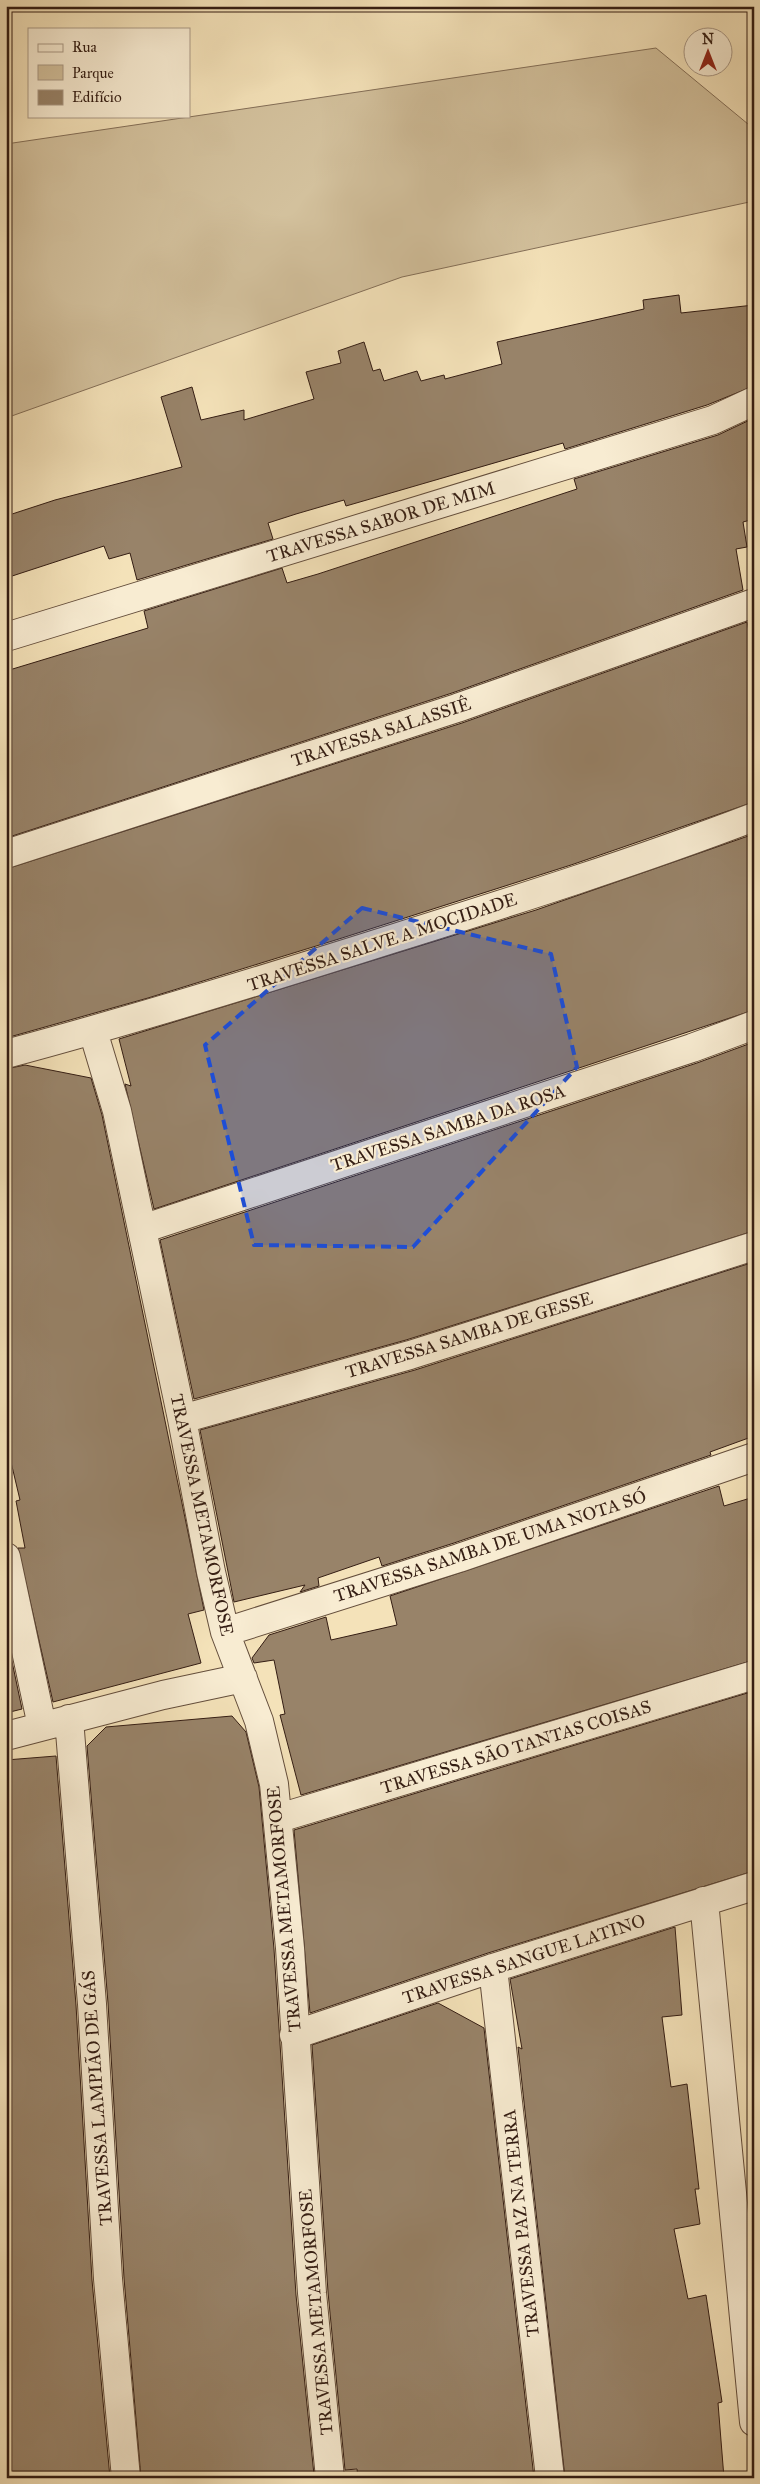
<svg xmlns="http://www.w3.org/2000/svg" width="760" height="2484" viewBox="0 0 760 2484" font-family="'IM FELL Great Primer',serif">
<style>
.green{fill:#d3c19d;stroke:#846f58}
.building{fill:#988369;stroke:#341d13}
.lines{fill:none;stroke-linecap:round;stroke-linejoin:round}
.minor-casing{stroke:#644e3c;stroke-width:30}
.tertiary-casing{stroke:#644e3c;stroke-width:30}
.minor{stroke:#f8ecd2;stroke-width:28}
.tertiary{stroke:#f8ecd2;stroke-width:28}
.marked{fill:#1d4ed8;fill-opacity:0.2;stroke:#1d4ed8;stroke-width:4;stroke-dasharray:10 6;stroke-linejoin:round}
.labels{text-anchor:middle;stroke-width:4.5;stroke-linejoin:round;paint-order:stroke}
.street-label{font-size:18px;fill:#341d13;stroke:#f8ecd2}
</style>
<rect width="100%" height="100%" fill="#f4e2b9"/>
<filter id="stains"><feTurbulence type="fractalNoise" baseFrequency=".004" numOctaves="4"/><feColorMatrix values="0 0 0 0 .2 0 0 0 0 .09 0 0 0 0 .02 0 0 0 .5 -.17"/></filter>
<radialGradient id="worn" r=".72"><stop offset=".6" stop-color="#630" stop-opacity="0"/><stop offset="1" stop-color="#630" stop-opacity=".3"/></radialGradient>
<path class="green" d="M 656,48 L 754,129 L 754,201 L 402,277 L 6,418 L 6,144 Z"/>
<path class="building" d="M 679,295 L 681,313 L 754,305 L 754,386 L 707,405 L 565,449 L 563,443 L 346,506 L 344,500 L 296,514 L 268,523 L 273,539 L 137,580 L 130,553 L 109,559 L 104,546 L 6,578 L 6,516 L 55,500 L 182,467 L 161,397 L 192,387 L 201,420 L 244,410 L 244,420 L 314,399 L 306,372 L 341,363 L 338,351 L 364,342 L 373,371 L 380,369 L 384,381 L 417,371 L 421,381 L 444,375 L 445,379 L 502,364 L 497,342 L 644,309 L 643,300 Z
M 754,418 L 754,519 L 743,522 L 747,547 L 736,549 L 743,590 L 452,693 L 6,838 L 6,671 L 148,628 L 144,611 L 282,568 L 287,583 L 318,574 L 577,489 L 574,479 L 718,435 Z
M 747,622 L 749,631 L 754,629 L 754,802 L 571,865 L 342,938 L 148,998 L 6,1038 L 6,869 L 462,723 Z
M 754,834 L 754,1010 L 154,1209 L 125,1084 L 131,1086 L 119,1039 L 536,910 Z
M 754,1042 L 754,1231 L 406,1340 L 194,1399 L 160,1240 L 697,1063 Z
M 25,1065 L 91,1078 L 102,1115 L 204,1610 L 188,1614 L 201,1663 L 53,1702 L 18,1548 L 25,1548 L 16,1501 L 20,1500 L 6,1441 L 6,1069 Z
M 754,1262 L 754,1436 L 710,1452 L 711,1455 L 454,1543 L 382,1566 L 379,1557 L 318,1578 L 319,1586 L 300,1592 L 305,1585 L 234,1602 L 200,1430 L 415,1370 Z
M 719,1486 L 724,1506 L 754,1497 L 754,1660 L 301,1795 L 280,1715 L 285,1714 L 274,1660 L 254,1663 L 252,1658 L 269,1635 L 326,1617 L 331,1640 L 397,1625 L 390,1596 Z
M 6,1633 L 22,1709 L 6,1713 Z
M 754,1691 L 754,1871 L 488,1953 L 310,2013 L 294,1830 Z
M 232,1716 L 246,1732 L 259,1787 L 274,1949 L 296,2295 L 314,2475 L 293,2478 L 141,2478 L 124,2278 L 108,2003 L 87,1746 L 106,1727 Z
M 56,1756 L 76,2005 L 92,2280 L 110,2478 L 6,2478 L 6,1760 Z
M 675,1927 L 682,2015 L 662,2017 L 671,2087 L 687,2084 L 699,2189 L 695,2189 L 700,2224 L 674,2229 L 688,2299 L 706,2295 L 722,2402 L 718,2403 L 724,2478 L 565,2478 L 518,2047 L 522,2049 L 510,1979 Z
M 438,2003 L 484,2028 L 534,2478 L 358,2478 L 357,2469 L 345,2470 L 328,2292 L 312,2045 Z"/>
<g class="lines">
<g class="minor-casing">
<path id="minor" d="M 6,637 L 713,420 L 754,401
M 93,1031 L 117,1111 L 182,1419 L 211,1572 L 225,1632 L 259,1721 L 274,1784 L 290,1948 L 312,2293 L 330,2478
M 6,1054 C 137,1019 266,979 395,938 C 516,900 636,862 754,817
M 142,1229 L 692,1048 L 754,1025
M 182,1419 L 410,1355 L 754,1246
M 6,1557 L 42,1726
M 225,1632 L 459,1558 L 754,1457
M 69,1719 L 92,2004 L 108,2279 L 126,2478
M 6,1736 L 163,1695 L 243,1678
M 279,1818 L 754,1675
M 704,1901 L 754,2422
M 493,1968 L 550,2478
M 294,2035 L 493,1968 L 754,1886"/>
</g>
<g class="tertiary-casing">
<path id="tertiary" d="M 6,854 L 457,708 L 754,603"/>
</g>
<use href="#minor" class="minor"/>
<use href="#tertiary" class="tertiary"/>
</g>
<path class="marked" d="M 362,908 L 551,954 L 577,1067 L 413,1247 L 254,1245 L 205,1045 Z"/>
<g class="labels">
<g class="street-label">
<text transform="translate(381 522) rotate(-17)" y="6">TRAVESSA SABOR DE MIM</text>
<text transform="translate(381 732) rotate(-18)" y="6">TRAVESSA SALASSIÊ</text>
<text transform="translate(382 942) rotate(-18)" y="6">TRAVESSA SALVE A MOCIDADE</text>
<text transform="translate(448 1128) rotate(-18)" y="6">TRAVESSA SAMBA DA ROSA</text>
<text transform="translate(469 1335) rotate(-17)" y="6">TRAVESSA SAMBA DE GESSE</text>
<text transform="translate(202 1515) rotate(78)" y="6">TRAVESSA METAMORFOSE</text>
<text transform="translate(490 1546) rotate(-18)" y="6">TRAVESSA SAMBA DE UMA NOTA SÓ</text>
<text transform="translate(516 1747) rotate(-17)" y="6">TRAVESSA SÃO TANTAS COISAS</text>
<text transform="translate(284 1909) rotate(-95)" y="6">TRAVESSA METAMORFOSE</text>
<text transform="translate(524 1959) rotate(-18)" y="6">TRAVESSA SANGUE LATINO</text>
<text transform="translate(97 2098) rotate(-94)" y="6">TRAVESSA LAMPIÃO DE GÁS</text>
<text transform="translate(521 2223) rotate(-96)" y="6">TRAVESSA PAZ NA TERRA</text>
<text transform="translate(316 2312) rotate(-95)" y="6">TRAVESSA METAMORFOSE</text>
</g>
</g>
<rect width="760" height="2484" fill="none" stroke="#f4e2b9" stroke-width="25"/>
<rect x="8" y="8" width="745" height="2469" fill="none" stroke="#341d13" stroke-width="2.5"/>
<rect x="12" y="12" width="735" height="2459" fill="none" stroke="#341d13"/>
<rect x="28" y="28" width="162" height="90" fill="#f8ecd2" stroke="#aa9986"/>
<rect x="38" y="44" width="25" height="8" fill="#f8ecd2" stroke="#aa9986"/>
<text x="72" y="52" font-size="15" fill="#341d13">Rua</text>
<rect x="38" y="65" width="25" height="15" fill="#d3c19d" stroke="#aa9986"/>
<text x="72" y="78" font-size="15" fill="#341d13">Parque</text>
<rect x="38" y="90" width="25" height="15" fill="#988369" stroke="#aa9986"/>
<text x="72" y="102" font-size="15" fill="#341d13">Edifício</text>
<g transform="translate(708 52)"><circle r="24" fill="#f8ecd2" stroke="#aa9986"/>
<path d="M0-4L9 19L0 12L-9 19Z" fill="#8f2418"/>
<text y="-8" font-size="14" font-weight="bold" text-anchor="middle" fill="#341d13">N</text>
</g>
<rect width="100%" height="100%" filter="url(#stains)"/>
<rect width="100%" height="100%" fill="url(#worn)"/>
</svg>
